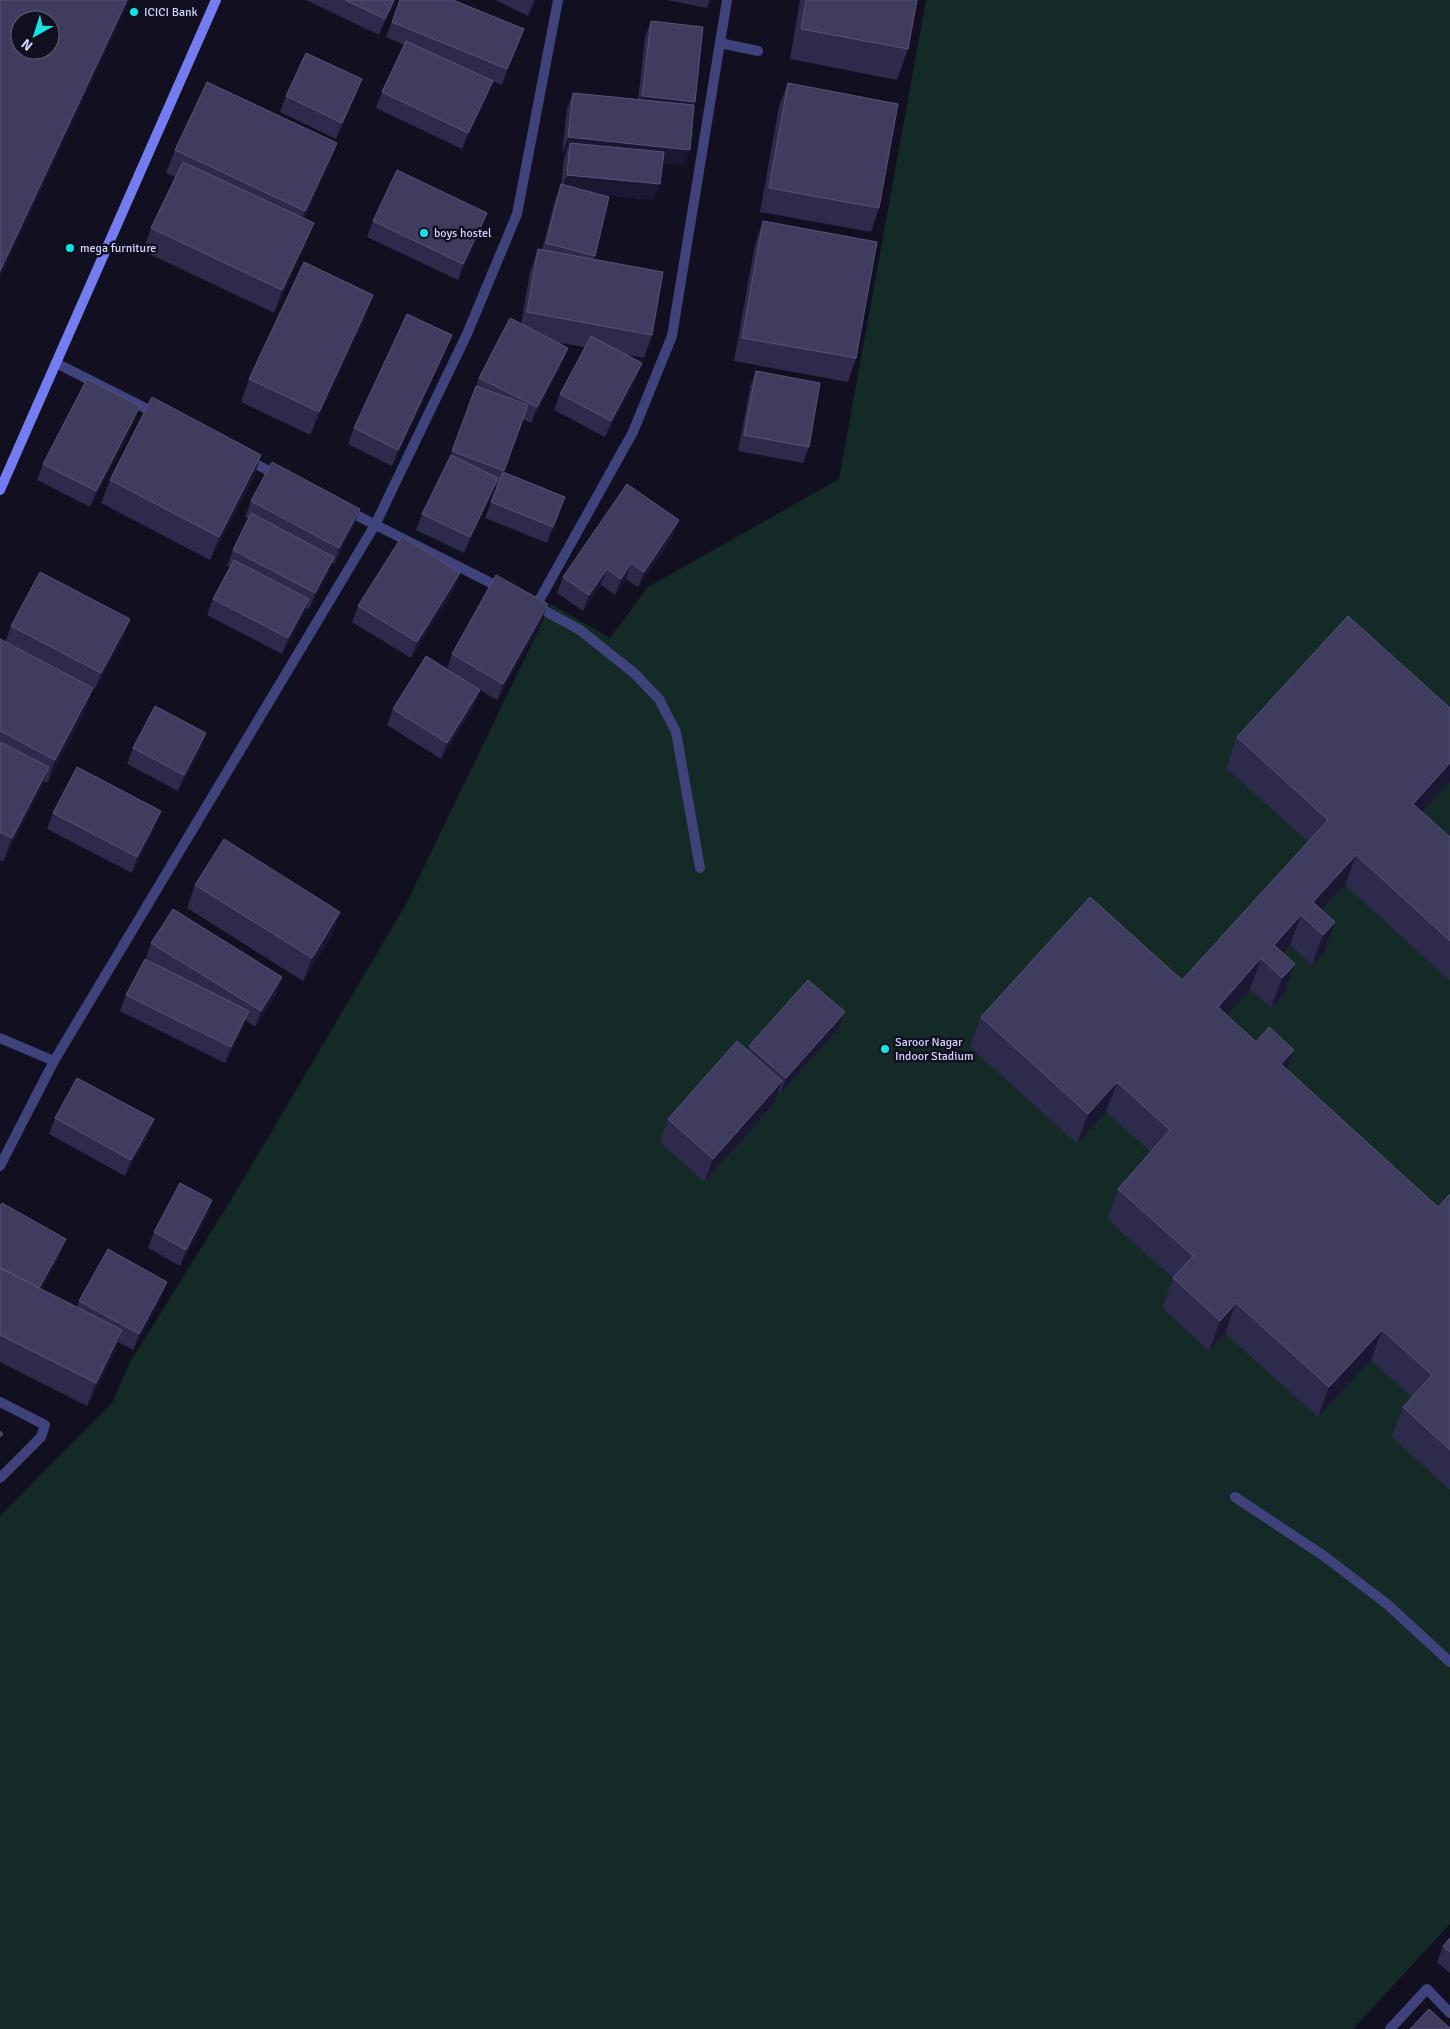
<svg xmlns="http://www.w3.org/2000/svg" width="1450" height="2029" viewBox="0 0 1450 2029" font-family="Signika,sans-serif">
<style>
.green{fill:#132a27}
.lines{fill:none;stroke-linecap:round;stroke-linejoin:round}
.lane{stroke:#3f427b;stroke-width:10}
.street{stroke:#3f427b;stroke-width:10}
.secondary{stroke:#737cf1;stroke-width:10}
.wall{fill:#2d2a4c}
.shaded-wall{fill:#1b1733}
.building{fill:#3f3c5f;stroke:#565477;fill-rule:evenodd}
.poi-dot{fill:#16e3e3;stroke:#110f20;stroke-width:2}
.labels{text-anchor:middle;stroke-width:5;stroke-linejoin:round;paint-order:stroke}
.poi-label{font-size:12px;fill:#d3d3fb;stroke:#110f20;text-anchor:start}
</style>
<rect width="100%" height="100%" fill="#110f20"/>
<path class="green" d="M 926,0 L 1450,0 L 1450,1924 L 1353,2029 L 0,2029 L 0,1516 L 112,1403 L 130,1362 L 234,1195 L 406,904 L 551,604 L 610,638 L 648,587 L 839,479 Z"/>
<g class="lines">
<path class="lane" d="M 536,606 L 580,630 L 634,673 L 659,699 L 676,732 L 700,868
M 0,1402 L 45,1425 L 41,1437 L 0,1478
M 1235,1497 L 1324,1556 L 1387,1604 L 1450,1662"/>
<path class="street" d="M 720,43 L 758,51
M 56,363 L 157,414
M 246,459 L 277,475
M 346,510 L 503,589
M 531,604 L 536,606 L 633,432 L 672,336 L 727,0
M 0,1038 L 54,1061
M 0,1166 L 54,1061 L 375,525 L 467,334 L 517,214 L 558,0
M 1390,2029 L 1427,1989 L 1450,2013"/>
<path class="secondary" d="M 0,490 L 216,0"/>
</g>
<path class="wall" d="M 306,0 L 395,0 L 379,35 Z
M 400,0 L 524,29 L 502,85 L 485,78 L 487,97 L 462,149 L 376,108 L 382,92 L 404,45 L 386,37 Z
M 495,0 L 536,0 L 528,16 Z
M 667,0 L 710,0 L 707,8 Z
M 800,0 L 917,0 L 908,49 L 897,80 L 790,59 Z
M 651,21 L 695,102 L 684,165 L 662,163 L 654,200 L 603,195 L 595,256 L 593,259 L 652,335 L 644,358 L 627,355 L 636,379 L 605,437 L 554,410 L 560,394 L 585,347 L 555,342 L 562,364 L 531,423 L 523,419 L 502,475 L 559,513 L 547,543 L 485,518 L 497,487 L 495,486 L 492,494 L 464,553 L 416,530 L 422,514 L 451,455 L 479,378 L 521,324 L 530,272 L 538,249 L 542,250 L 555,200 L 561,184 L 561,185 L 564,159 L 566,153 L 562,153 L 567,109 L 573,93 L 638,100 L 645,37 Z
M 788,83 L 879,208 L 871,232 L 760,212 L 779,106 Z
M 356,95 L 336,139 L 280,112 L 286,96 Z
M 337,143 L 328,167 L 304,218 L 314,223 L 305,246 L 274,313 L 143,251 L 151,228 L 175,177 L 166,173 L 175,150 Z
M 487,213 L 481,229 L 458,280 L 367,237 L 373,221 Z
M 763,221 L 856,358 L 848,382 L 734,361 L 755,244 Z
M 373,295 L 365,318 L 310,435 L 241,402 L 249,379 Z
M 446,351 L 392,466 L 348,444 L 354,428 Z
M 756,371 L 809,447 L 803,463 L 738,451 L 750,387 Z
M 140,406 L 134,422 L 90,507 L 37,480 L 43,464 Z
M 261,455 L 253,479 L 210,560 L 101,503 L 110,480 Z
M 251,501 L 360,509 L 354,525 L 334,564 L 332,563 L 328,573 L 309,609 L 306,608 L 303,615 L 282,654 L 207,615 L 213,599 L 230,567 L 227,566 L 233,550 L 249,519 L 245,517 Z
M 679,520 L 673,536 L 638,587 L 626,579 L 615,595 L 601,585 L 583,611 L 557,593 L 563,577 Z
M 460,573 L 454,589 L 411,658 L 352,622 L 358,606 Z
M 130,619 L 124,635 L 95,689 L 93,688 L 85,711 L 47,783 L 44,781 L 40,790 L 3,862 L 0,860 L 0,639 L 5,642 L 11,626 Z
M 542,620 L 497,700 L 467,682 L 474,706 L 441,759 L 387,725 L 393,709 L 447,669 L 452,654 Z
M 1237,737 L 1422,812 L 1450,837 L 1450,981 L 1345,885 L 1322,911 L 1335,922 L 1324,953 L 1312,965 L 1290,945 L 1283,953 L 1295,964 L 1284,994 L 1271,1008 L 1250,989 L 1226,1015 L 1438,1207 L 1450,1194 L 1450,1490 L 1392,1437 L 1403,1407 L 1412,1397 L 1371,1360 L 1318,1417 L 1225,1333 L 1209,1351 L 1162,1308 L 1173,1278 L 1107,1219 L 1118,1189 L 1151,1152 L 1106,1112 L 1077,1144 L 970,1047 L 981,1017 L 1182,980 L 1308,842 L 1226,768 Z
M 133,748 L 201,749 L 178,791 L 127,764 Z
M 53,813 L 155,827 L 132,873 L 47,829 Z
M 195,885 L 332,935 L 303,981 L 187,908 Z
M 151,943 L 277,993 L 255,1027 L 245,1020 L 243,1027 L 225,1063 L 120,1011 L 126,995 L 157,965 L 146,958 Z
M 839,1028 L 780,1094 L 778,1092 L 774,1104 L 704,1182 L 660,1142 L 668,1119 L 748,1051 L 749,1046 Z
M 55,1118 L 154,1119 L 148,1135 L 125,1176 L 49,1134 Z
M 212,1200 L 207,1216 L 180,1266 L 148,1248 L 154,1232 Z
M 0,1206 L 60,1255 L 41,1289 L 77,1307 L 79,1301 L 161,1298 L 133,1350 L 118,1342 L 114,1353 L 87,1406 L 0,1362 Z
M 1450,1938 L 1450,1973 L 1437,1962 L 1443,1946 Z"/>
<path class="shaded-wall" d="M 127,0 L 130,0 L 0,278 L 0,271 Z
M 394,0 L 395,0 L 393,6 L 379,35 L 385,19 Z
M 534,0 L 536,0 L 528,16 Z
M 524,29 L 518,45 L 502,85 L 507,69 Z
M 362,79 L 356,95 L 336,139 L 342,123 Z
M 493,81 L 487,97 L 462,149 L 468,133 Z
M 642,96 L 695,102 L 689,118 L 636,112 Z
M 568,137 L 690,150 L 684,165 L 569,154 L 570,143 L 566,153 L 562,153 Z
M 337,143 L 328,167 L 296,234 L 305,211 Z
M 567,175 L 660,184 L 654,200 L 561,191 Z
M 487,213 L 481,229 L 458,280 L 463,264 Z
M 314,223 L 305,246 L 274,313 L 282,290 Z
M 373,295 L 365,318 L 310,435 L 319,412 Z
M 452,335 L 446,351 L 392,466 L 398,450 Z
M 568,348 L 562,364 L 531,423 L 537,407 Z
M 642,363 L 636,379 L 605,437 L 611,421 Z
M 140,406 L 134,422 L 90,507 L 96,491 Z
M 261,455 L 253,479 L 210,560 L 219,537 Z
M 498,478 L 492,494 L 464,553 L 470,537 Z
M 565,497 L 559,513 L 547,543 L 553,527 Z
M 360,509 L 354,525 L 334,564 L 339,548 Z
M 679,520 L 673,536 L 638,587 L 644,572 Z
M 334,557 L 328,573 L 309,609 L 315,593 Z
M 631,563 L 626,579 L 615,595 L 621,579 Z
M 607,569 L 601,585 L 583,611 L 589,595 Z
M 460,573 L 454,589 L 411,658 L 417,642 Z
M 309,599 L 303,615 L 282,654 L 288,638 Z
M 548,604 L 542,620 L 497,700 L 503,684 Z
M 130,619 L 124,635 L 95,689 L 101,673 Z
M 93,688 L 85,711 L 47,783 L 55,760 Z
M 480,690 L 474,706 L 441,759 L 447,743 Z
M 206,733 L 201,749 L 178,791 L 184,775 Z
M 1450,763 L 1450,781 L 1402,834 L 1413,804 Z
M 49,767 L 40,790 L 3,862 L 12,838 Z
M 161,811 L 155,827 L 132,873 L 137,857 Z
M 1356,855 L 1345,885 L 1310,923 L 1313,902 Z
M 340,912 L 332,935 L 303,981 L 312,958 Z
M 1301,915 L 1290,945 L 1270,967 L 1274,945 Z
M 1335,922 L 1324,953 L 1312,965 L 1323,935 Z
M 1261,958 L 1250,989 L 1207,1037 L 1218,1007 Z
M 1295,964 L 1284,994 L 1271,1008 L 1282,978 Z
M 282,977 L 277,993 L 255,1027 L 261,1011 Z
M 249,1011 L 243,1027 L 225,1063 L 231,1047 Z
M 845,1012 L 839,1028 L 780,1094 L 786,1078 Z
M 1294,1050 L 1283,1080 L 1281,1064 Z
M 782,1081 L 774,1104 L 704,1182 L 713,1159 Z
M 1117,1082 L 1106,1112 L 1077,1144 L 1088,1114 Z
M 154,1119 L 148,1135 L 125,1176 L 131,1160 Z
M 212,1200 L 207,1216 L 180,1266 L 186,1250 Z
M 66,1239 L 60,1255 L 33,1304 L 39,1288 Z
M 167,1282 L 161,1298 L 133,1350 L 139,1334 Z
M 1236,1303 L 1225,1333 L 1209,1351 L 1220,1321 Z
M 122,1330 L 114,1353 L 87,1406 L 96,1383 Z
M 1382,1330 L 1371,1360 L 1318,1417 L 1329,1387 Z"/>
<path class="building" d="M 0,0 L 127,0 L 0,271 ZM 20,20 L 50,20 L 50,50 L 20,50 Z
M 345,0 L 394,0 L 385,19 Z
M 400,0 L 453,0 L 524,29 L 507,69 L 392,22 Z
M 806,0 L 917,0 L 908,49 L 801,29 Z
M 651,21 L 703,27 L 695,102 L 642,96 Z
M 406,41 L 493,81 L 468,133 L 382,92 Z
M 306,53 L 362,79 L 342,123 L 286,96 Z
M 207,82 L 337,143 L 305,211 L 175,150 Z
M 788,83 L 898,104 L 879,208 L 769,188 Z
M 573,93 L 694,105 L 690,150 L 568,137 Z
M 570,143 L 664,152 L 660,184 L 567,175 Z
M 183,162 L 314,223 L 282,290 L 151,228 Z
M 397,170 L 487,213 L 463,264 L 373,221 Z
M 561,184 L 609,197 L 595,256 L 546,243 Z
M 763,221 L 877,242 L 856,358 L 742,338 Z
M 538,249 L 663,272 L 652,335 L 527,312 Z
M 304,262 L 373,295 L 319,412 L 249,379 Z
M 407,314 L 452,335 L 398,450 L 354,428 Z
M 510,318 L 568,348 L 537,407 L 479,378 Z
M 591,336 L 642,363 L 611,421 L 560,394 Z
M 756,371 L 820,383 L 809,447 L 744,435 Z
M 87,379 L 140,406 L 96,491 L 43,464 Z
M 476,386 L 528,405 L 504,471 L 452,451 Z
M 152,397 L 261,455 L 219,537 L 110,480 Z
M 451,455 L 498,478 L 470,537 L 422,514 Z
M 272,462 L 360,509 L 339,548 L 251,501 Z
M 503,472 L 565,497 L 553,527 L 491,502 Z
M 627,484 L 679,520 L 644,572 L 631,563 L 621,579 L 607,569 L 589,595 L 563,577 Z
M 251,513 L 334,557 L 315,593 L 233,550 Z
M 402,536 L 460,573 L 417,642 L 358,606 Z
M 234,560 L 309,599 L 288,638 L 213,599 Z
M 40,572 L 130,619 L 101,673 L 11,626 Z
M 496,575 L 548,604 L 503,684 L 452,654 Z
M 1348,616 L 1450,708 L 1450,763 L 1413,804 L 1450,837 L 1450,941 L 1356,855 L 1313,902 L 1335,922 L 1323,935 L 1301,915 L 1274,945 L 1295,964 L 1282,978 L 1261,958 L 1218,1007 L 1256,1042 L 1269,1027 L 1294,1050 L 1281,1064 L 1438,1207 L 1450,1194 L 1450,1450 L 1403,1407 L 1432,1375 L 1382,1330 L 1329,1387 L 1236,1303 L 1220,1321 L 1173,1278 L 1193,1256 L 1118,1189 L 1170,1130 L 1117,1082 L 1088,1114 L 981,1017 L 1090,897 L 1182,980 L 1328,820 L 1237,737 Z
M 0,639 L 93,688 L 55,760 L 0,731 Z
M 426,656 L 480,690 L 447,743 L 393,709 Z
M 155,706 L 206,733 L 184,775 L 133,748 Z
M 0,742 L 49,767 L 12,838 L 0,832 Z
M 77,767 L 161,811 L 137,857 L 53,813 Z
M 224,839 L 340,912 L 312,958 L 195,885 Z
M 173,909 L 282,977 L 261,1011 L 151,943 Z
M 145,959 L 249,1011 L 231,1047 L 126,995 Z
M 808,980 L 845,1012 L 786,1078 L 749,1046 Z
M 737,1041 L 782,1081 L 713,1159 L 668,1119 Z
M 77,1078 L 154,1119 L 131,1160 L 55,1118 Z
M 180,1183 L 212,1200 L 186,1250 L 154,1232 Z
M 2,1203 L 66,1239 L 39,1288 L 0,1267 L 0,1206 Z
M 108,1249 L 167,1282 L 139,1334 L 79,1301 Z
M 0,1268 L 122,1330 L 96,1383 L 0,1335 Z
M 0,1431 L 3,1434 L 0,1437 Z
M 1450,1938 L 1450,1952 L 1443,1946 Z
M 1429,2009 L 1450,2028 L 1450,2029 L 1410,2029 Z"/>
<g class="poi-dot">
<circle cx="134" cy="12" r="5"/>
<circle cx="424" cy="233" r="5"/>
<circle cx="70" cy="248" r="5"/>
<circle cx="885" cy="1049" r="5"/>
</g>
<g class="labels">
<g class="poi-label">
<text x="144" y="16">ICICI Bank</text>
<text x="434" y="237">boys hostel</text>
<text x="80" y="252">mega furniture</text>
<text x="895" y="1046">Saroor Nagar<tspan x="895" dy="14">Indoor Stadium</tspan></text>
</g>
</g>
<g transform="translate(35 35) rotate(219)"><circle r="24" fill="#110f20" stroke="#5f5d78"/>
<path d="M0-4L9 19L0 12L-9 19Z" fill="#16e3e3"/>
<text y="-8" font-size="14" font-weight="bold" text-anchor="middle" fill="#d3d3fb">N</text>
</g>
</svg>
